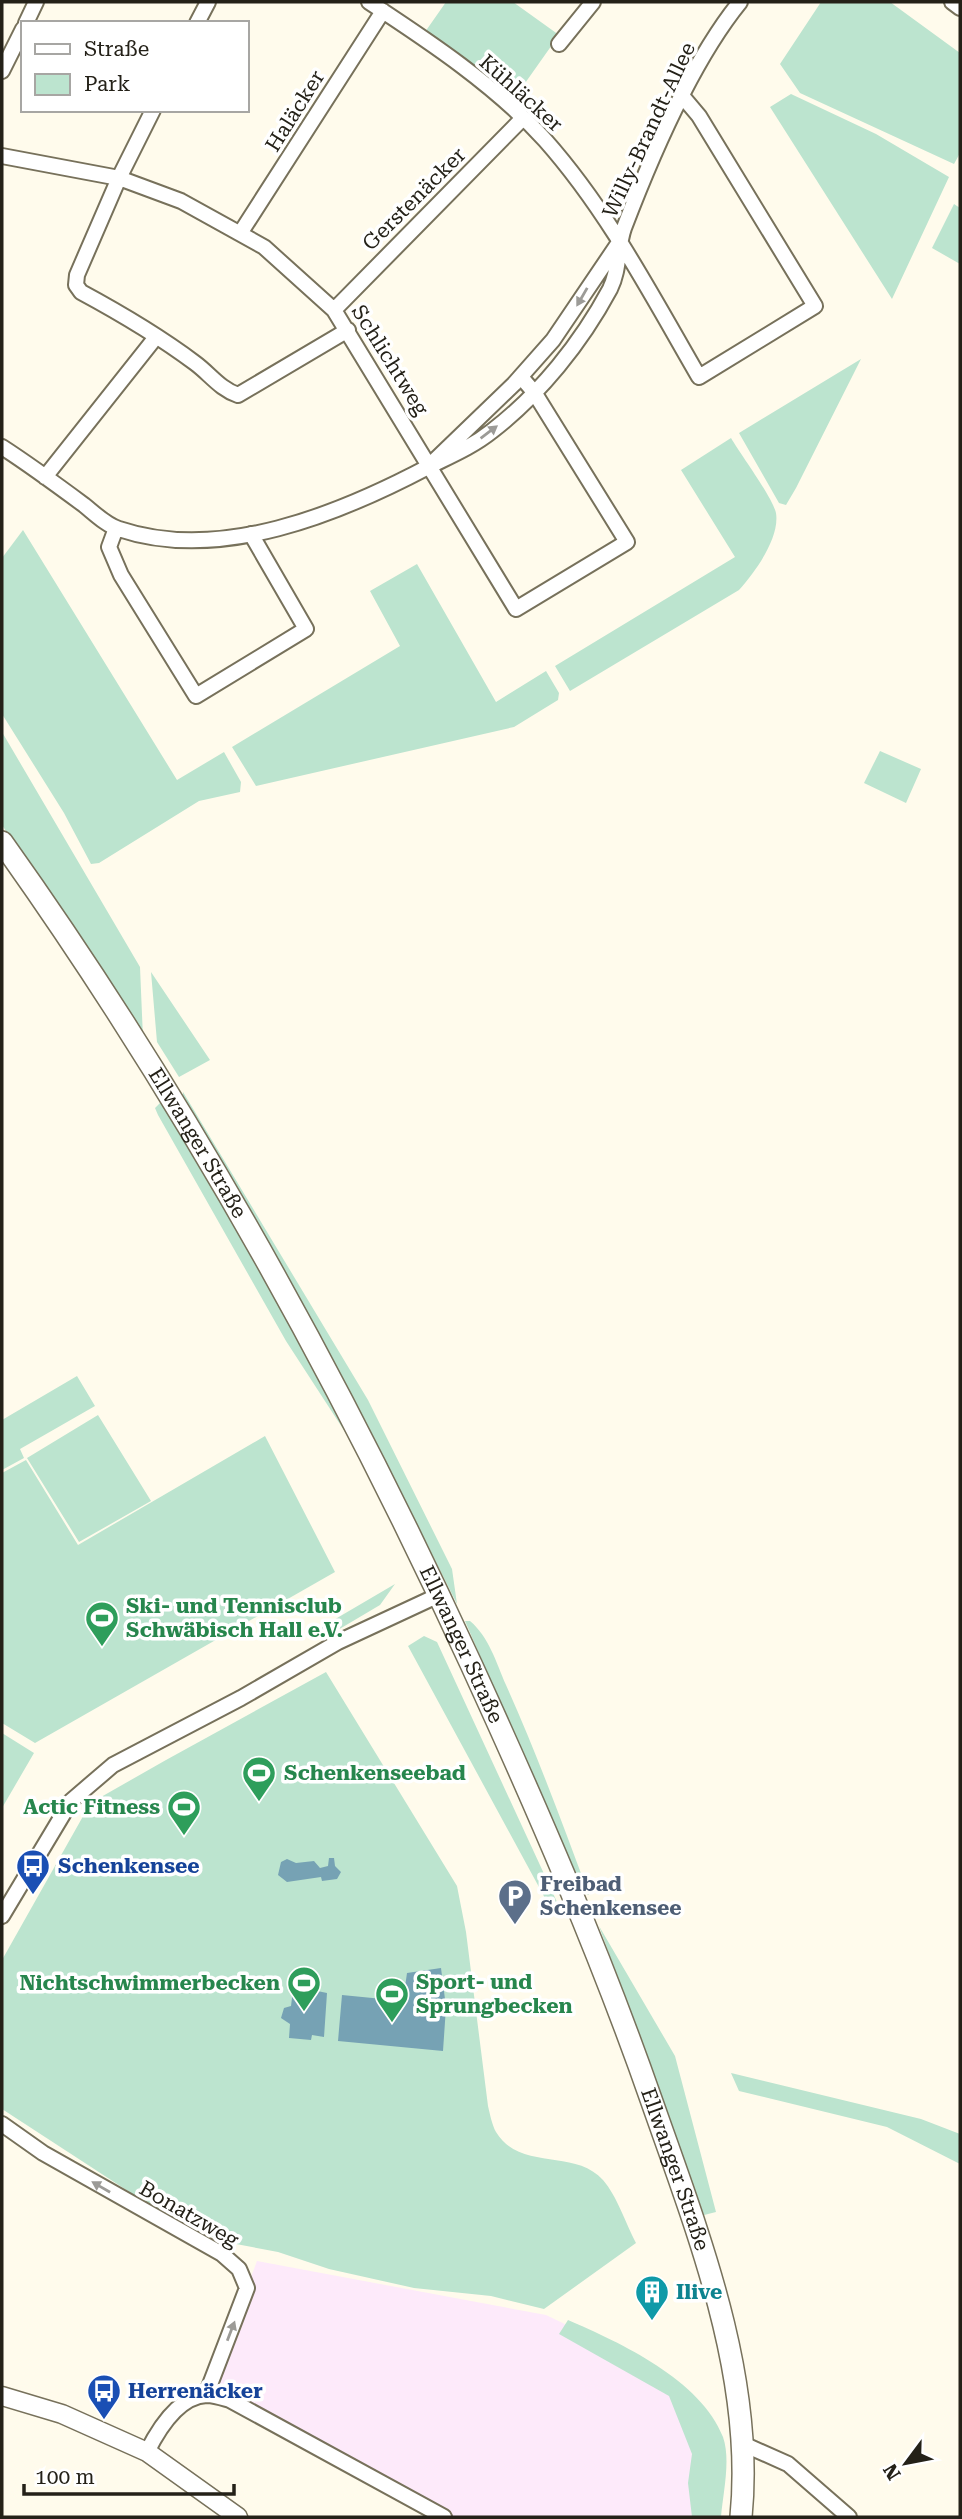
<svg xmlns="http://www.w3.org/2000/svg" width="962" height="2519" viewBox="0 0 962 2519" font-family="'Roboto Serif',serif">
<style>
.commercial{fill:#fdeafa}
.green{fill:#bce4cf}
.water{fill:#76a2b4}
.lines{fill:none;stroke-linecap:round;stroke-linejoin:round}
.minor-casing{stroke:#77715b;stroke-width:18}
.tertiary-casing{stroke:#77715b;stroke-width:21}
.secondary-casing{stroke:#77715b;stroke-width:24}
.minor{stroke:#fff;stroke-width:14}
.tertiary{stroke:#fff;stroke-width:18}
.secondary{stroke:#fff;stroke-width:21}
.oneway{fill:#9c9b97}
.labels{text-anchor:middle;stroke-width:7;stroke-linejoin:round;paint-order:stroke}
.street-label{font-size:21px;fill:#242118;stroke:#fff}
.leisure-label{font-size:21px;font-weight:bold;fill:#27864d;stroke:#fff;text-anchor:start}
.transit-label{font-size:21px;font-weight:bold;fill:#164399;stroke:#fff;text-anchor:start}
.service-label{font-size:21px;font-weight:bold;fill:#4e5e75;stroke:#fff;text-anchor:start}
.culture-label{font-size:21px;font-weight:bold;fill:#0d838f;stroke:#fff;text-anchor:start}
</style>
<rect width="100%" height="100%" fill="#fffbec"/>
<path class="commercial" d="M 257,2261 L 546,2315 L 625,2353 L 684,2391 L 702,2517 L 444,2517 L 206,2395 Z"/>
<path class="green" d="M 446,2 L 513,2 L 559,35 L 511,103 L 425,32 Z
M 821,2 L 890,2 L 960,53 L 960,153 L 954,164 L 800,93 L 780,64 Z
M 791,94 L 876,134 L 949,177 L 892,299 L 770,107 Z
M 954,204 L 960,208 L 960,264 L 932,248 Z
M 861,359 L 796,488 L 786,505 L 779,503 L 739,433 Z
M 731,438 C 741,455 773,498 776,513 C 780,538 755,572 739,590 L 570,691 L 555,666 L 735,557 L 681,470 Z
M 23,530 L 177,780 L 224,752 L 241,782 L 240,792 L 199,801 L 99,863 L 91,864 L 64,813 L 2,714 L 2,558 Z
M 417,564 L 496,702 L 546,671 L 559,693 L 558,700 L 514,727 L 256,786 L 232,747 L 400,646 L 370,591 Z
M 2,732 L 140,967 L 143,1038 L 2,825 Z
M 880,751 L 921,769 L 906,803 L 864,783 Z
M 151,972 L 210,1060 L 179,1077 L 157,1042 Z
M 183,1092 L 368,1400 L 452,1569 L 457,1604 L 367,1425 L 183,1099 Z
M 160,1103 L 166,1106 L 257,1260 L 339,1411 L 347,1435 L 286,1341 L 158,1115 L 155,1108 Z
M 77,1376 L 95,1406 L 20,1449 L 24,1458 L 2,1470 L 2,1420 Z
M 98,1415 L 151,1501 L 79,1542 L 27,1458 Z
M 265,1436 L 335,1572 L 35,1743 L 2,1723 L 2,1473 L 26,1460 L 78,1545 Z
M 395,1584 L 380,1605 L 321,1640 L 320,1628 Z
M 465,1621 L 470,1621 C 489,1637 496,1662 506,1685 C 537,1754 563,1825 589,1895 L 582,1892 Z
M 424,1636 L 437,1642 L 557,1902 L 546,1900 L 408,1646 Z
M 326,1672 L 457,1886 L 466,1932 L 488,2106 C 490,2114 492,2125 496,2132 C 520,2172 574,2148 603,2180 C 617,2196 626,2224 636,2243 L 544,2309 L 491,2296 L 414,2288 L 329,2269 L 278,2252 L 220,2241 L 131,2193 L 2,2109 L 2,1960 L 86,1811 L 101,1797 L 166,1760 Z
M 2,1733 L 34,1753 L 2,1808 Z
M 599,1926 L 675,2056 L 716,2212 L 704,2215 Z
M 731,2073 L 921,2119 L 960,2134 L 960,2164 L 887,2127 L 739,2091 Z
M 568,2320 C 621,2343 701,2380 723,2437 C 731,2460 723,2493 721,2517 L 692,2517 L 688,2483 L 692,2454 L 669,2396 L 559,2334 Z"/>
<path class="water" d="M 329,1858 L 334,1858 L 335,1866 L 341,1872 L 337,1879 L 322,1881 L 321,1877 L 287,1882 L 278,1875 L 281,1862 L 287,1859 L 296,1863 L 314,1861 L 320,1868 L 328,1866 Z
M 441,1968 L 446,2007 L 443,2051 L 338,2041 L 342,1995 L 403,2001 L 407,1973 Z
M 303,1988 L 327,1993 L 324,2037 L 312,2035 L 311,2040 L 289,2038 L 290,2024 L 281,2018 L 284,2008 L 291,2006 L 293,1990 L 302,1991 Z"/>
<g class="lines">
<g class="minor-casing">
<path id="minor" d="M 369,2 C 430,42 496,86 545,140 C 608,211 652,296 699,377 L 815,306 L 699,116 L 683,97
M 952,2 L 960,8
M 26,23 L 36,2
M 197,23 L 208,2
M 559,44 L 593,2
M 2,71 L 23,29
M 153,110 L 119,178 L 77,275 L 76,285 L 81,292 C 120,313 159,336 195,363 C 210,374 220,389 238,395 L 348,330
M 2,156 L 119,178 L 181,201 L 264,247 L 334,310 L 516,609 L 627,542 L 534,392 L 521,377
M 241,232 L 383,11
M 334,310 L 523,118
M 2,447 C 30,465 57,485 84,505 C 94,513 106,525 119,529 C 220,563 339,514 428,467 C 450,456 472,447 492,431 C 540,394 581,343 610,289 C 620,269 617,248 624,228 C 651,157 692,61 740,2
M 432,463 L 514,384 L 553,340 L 620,241
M 45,477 L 156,337
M 116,528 L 109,547 L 121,575 L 196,696 L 306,629 L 251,534
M 2,1916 L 71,1801 L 113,1765 L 241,1698 L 338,1642 L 439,1595
M 2,2124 L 43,2153 L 222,2254 L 239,2269 L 247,2288 L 206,2395
M 743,2444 L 788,2464 L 849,2517
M 147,2452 C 158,2430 178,2396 207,2395 C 214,2395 223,2398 230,2400 L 444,2517"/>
</g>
<g class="tertiary-casing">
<path id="tertiary" d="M 2,2396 L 62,2414 L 147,2452 L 238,2517"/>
</g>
<g class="secondary-casing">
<g id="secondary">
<path id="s1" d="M 2,842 C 186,1100 339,1377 471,1664 C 537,1808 600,1953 652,2102 C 698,2233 755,2376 741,2517"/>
</g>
</g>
<use href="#minor" class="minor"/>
<use href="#tertiary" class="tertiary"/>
<use href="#secondary" class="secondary"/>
</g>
<defs><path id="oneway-solid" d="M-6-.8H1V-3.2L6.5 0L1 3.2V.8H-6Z" transform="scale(1.75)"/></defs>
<g class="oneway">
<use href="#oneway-solid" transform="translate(582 297) rotate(120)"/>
<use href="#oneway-solid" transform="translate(489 432) rotate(-37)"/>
<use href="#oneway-solid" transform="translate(101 2187) rotate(-150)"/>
<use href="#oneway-solid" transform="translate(231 2331) rotate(-69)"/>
</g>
<defs>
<g id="stadium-pin" transform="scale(1.75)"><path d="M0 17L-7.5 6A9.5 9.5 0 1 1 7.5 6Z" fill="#2e9e5b" stroke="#fff"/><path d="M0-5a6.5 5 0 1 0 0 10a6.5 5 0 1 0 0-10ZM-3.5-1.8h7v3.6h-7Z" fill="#fff"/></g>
<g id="bus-pin" transform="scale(1.75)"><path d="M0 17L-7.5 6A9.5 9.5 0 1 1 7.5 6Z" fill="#1a4fb4" stroke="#fff"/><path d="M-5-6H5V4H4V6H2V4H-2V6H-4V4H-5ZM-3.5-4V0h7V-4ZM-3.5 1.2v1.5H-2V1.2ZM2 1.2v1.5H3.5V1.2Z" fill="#fff"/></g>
<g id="parking-pin" transform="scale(1.75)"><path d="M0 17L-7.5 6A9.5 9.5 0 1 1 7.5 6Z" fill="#5c6f8a" stroke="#fff"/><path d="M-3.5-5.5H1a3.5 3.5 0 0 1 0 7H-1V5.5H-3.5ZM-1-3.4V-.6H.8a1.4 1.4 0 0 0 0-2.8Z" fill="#fff"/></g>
<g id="building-pin" transform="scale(1.75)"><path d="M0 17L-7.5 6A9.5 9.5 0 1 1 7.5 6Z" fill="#0f9aa8" stroke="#fff"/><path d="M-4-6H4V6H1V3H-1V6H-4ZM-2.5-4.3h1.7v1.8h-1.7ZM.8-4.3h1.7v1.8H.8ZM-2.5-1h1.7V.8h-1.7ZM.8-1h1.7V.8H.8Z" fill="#fff"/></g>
</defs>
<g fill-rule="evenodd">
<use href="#stadium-pin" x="102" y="1618"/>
<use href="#stadium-pin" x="259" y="1773"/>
<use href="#stadium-pin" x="184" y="1807"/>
<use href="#bus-pin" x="33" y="1866"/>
<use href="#parking-pin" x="515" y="1896"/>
<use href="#stadium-pin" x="304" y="1983"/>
<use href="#stadium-pin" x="392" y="1994"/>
<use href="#building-pin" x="652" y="2292"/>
<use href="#bus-pin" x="104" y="2391"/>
</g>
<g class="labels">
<g class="street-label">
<text transform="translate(521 93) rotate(42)" y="7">Kühläcker</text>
<text transform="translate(295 111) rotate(-58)" y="7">Haläcker</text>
<text transform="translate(649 130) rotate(-65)" y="7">Willy-Brandt-Allee</text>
<text transform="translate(414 199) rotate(-45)" y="7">Gerstenäcker</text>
<text transform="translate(390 360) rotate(58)" y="7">Schlichtweg</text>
<text dy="7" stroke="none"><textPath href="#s1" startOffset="359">Ellwanger Straße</textPath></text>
<text dy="7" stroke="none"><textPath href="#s1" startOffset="926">Ellwanger Straße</textPath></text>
<text dy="7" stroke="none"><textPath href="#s1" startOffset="1493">Ellwanger Straße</textPath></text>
<text transform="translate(189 2214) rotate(30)" y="7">Bonatzweg</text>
</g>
<g class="leisure-label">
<text x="126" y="1613">Ski- und Tennisclub<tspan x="126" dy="24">Schwäbisch Hall e.V.</tspan></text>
<text x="284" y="1780">Schenkenseebad</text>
<text x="160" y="1814" text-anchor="end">Actic Fitness</text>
<text x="416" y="1989">Sport- und<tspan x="416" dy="24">Sprungbecken</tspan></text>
<text x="280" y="1990" text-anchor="end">Nichtschwimmerbecken</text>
</g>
<g class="transit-label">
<text x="58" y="1873">Schenkensee</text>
<text x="128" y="2398">Herrenäcker</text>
</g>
<g class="service-label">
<text x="540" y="1891">Freibad<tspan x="540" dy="24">Schenkensee</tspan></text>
</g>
<g class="culture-label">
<text x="676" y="2299">Ilive</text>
</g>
</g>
<rect width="962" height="2519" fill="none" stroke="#242118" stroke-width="7"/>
<rect x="21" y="21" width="228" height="91" fill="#ffffff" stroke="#a7a6a3" stroke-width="2"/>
<rect x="35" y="44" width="35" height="10" fill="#ffffff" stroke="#a7a6a3" stroke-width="2"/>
<text x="84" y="56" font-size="21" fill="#242118">Straße</text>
<rect x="35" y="74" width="35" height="21" fill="#bce4cf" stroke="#a7a6a3" stroke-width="2"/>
<text x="84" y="91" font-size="21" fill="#242118">Park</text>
<g transform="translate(906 2463) rotate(238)" stroke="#ffffff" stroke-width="5" paint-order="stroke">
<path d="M0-5L12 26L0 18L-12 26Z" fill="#242118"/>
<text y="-10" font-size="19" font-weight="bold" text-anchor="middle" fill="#242118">N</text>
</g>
<path d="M24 2484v10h210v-10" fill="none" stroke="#242118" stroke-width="3.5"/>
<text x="35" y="2484" font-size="21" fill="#242118" stroke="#ffffff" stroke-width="5" paint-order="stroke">100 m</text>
</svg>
